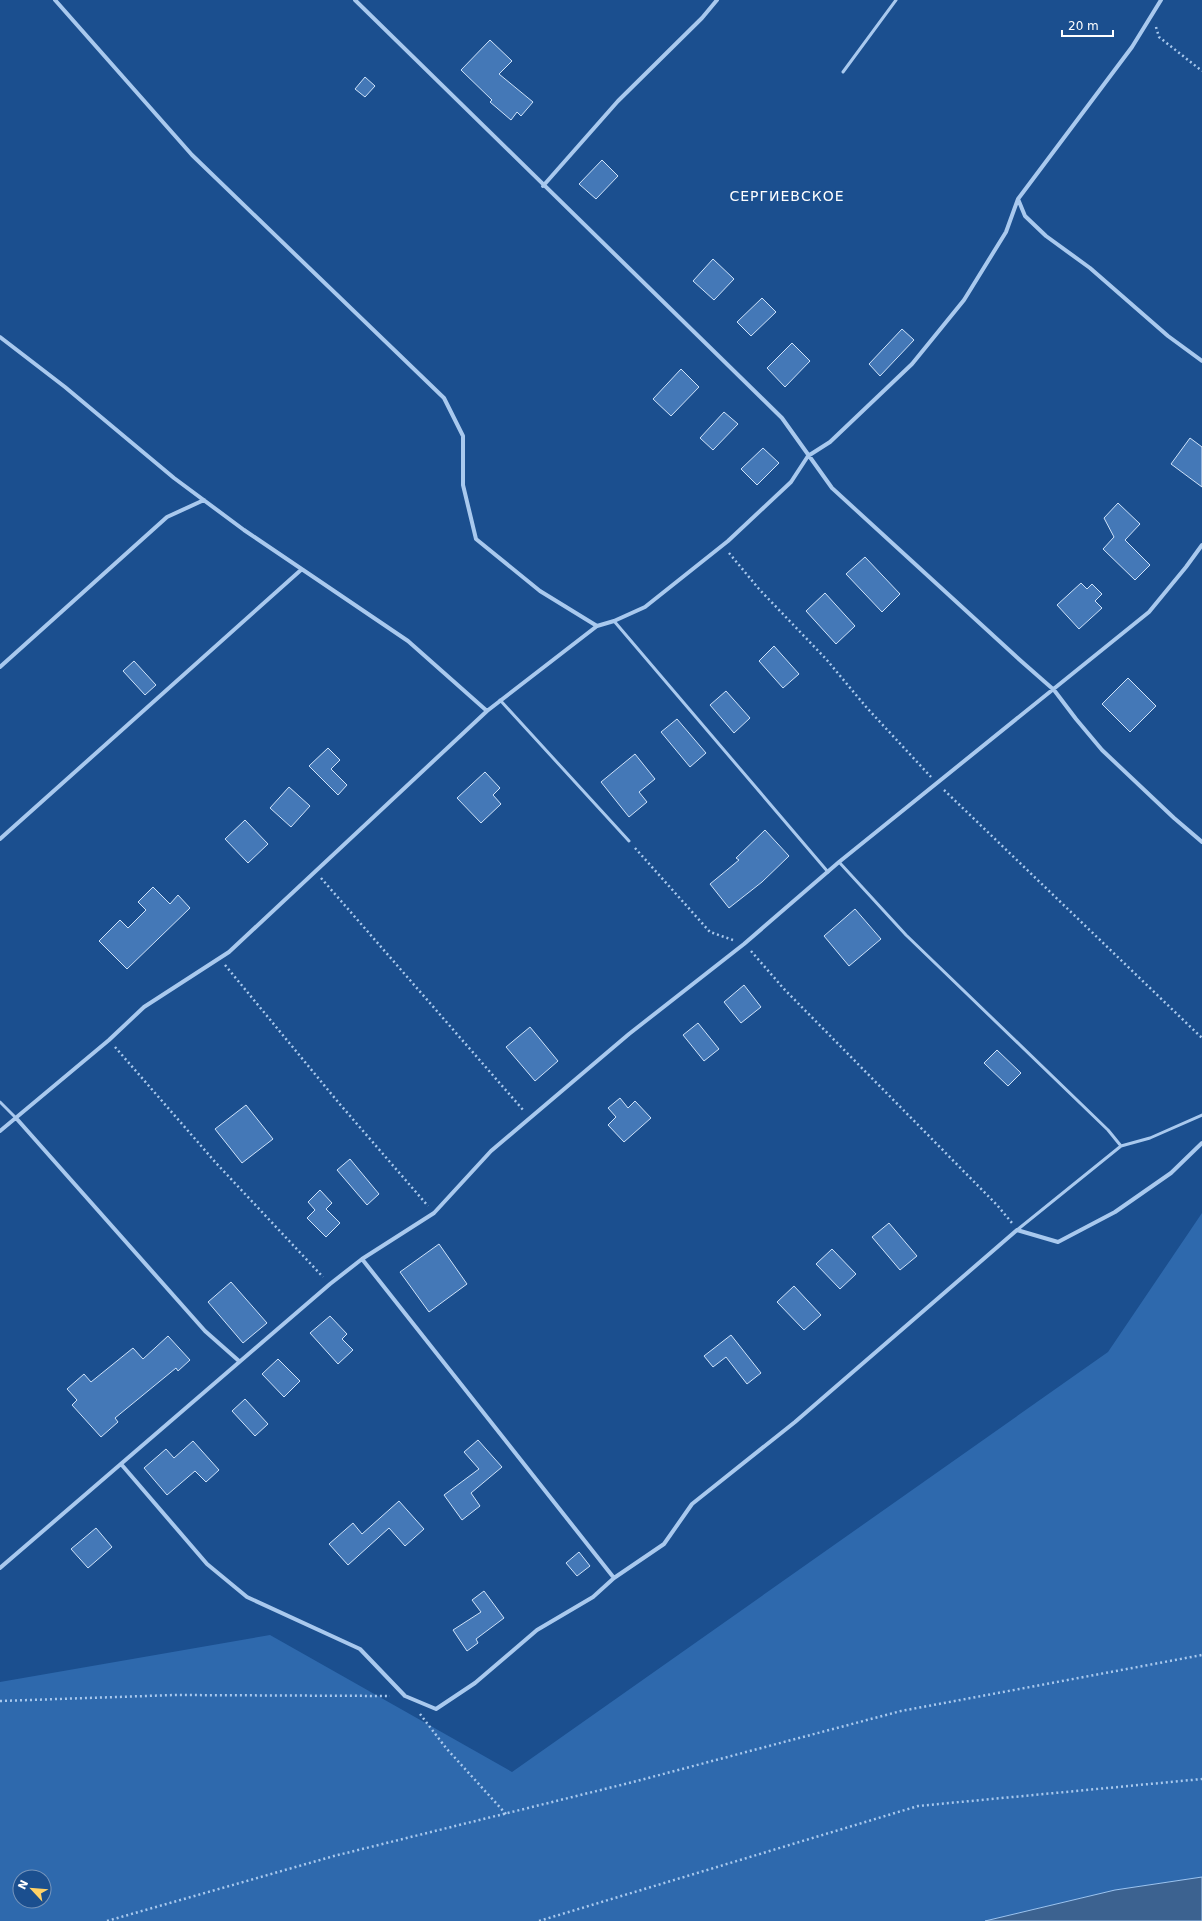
<svg xmlns="http://www.w3.org/2000/svg" width="1202" height="1921" viewBox="0 0 1202 1921" font-family="'DejaVu Sans',sans-serif">
<style>
.green{fill:#2e69ad;fill-rule:evenodd}
.water{fill:#3c6290;stroke:#9cc4f0}
.building{fill:#4478b7;stroke:#cfe3fa}
.lines{fill:none;stroke-linecap:round;stroke-linejoin:round}
.path{stroke:#a9c9ee;stroke-width:2.5;stroke-dasharray:2 3;stroke-linecap:butt}
.lane{stroke:#a9c9ee;stroke-width:3}
.street{stroke:#a9c9ee;stroke-width:4}
.labels{text-anchor:middle;stroke-width:3;stroke-linejoin:round;paint-order:stroke}
.quarter-label{font-size:14px;letter-spacing:1px;fill:#fff;stroke:#1b4f8f}
</style>
<rect width="100%" height="100%" fill="#1b4f8f"/>
<path class="green" d="M 1202,1213 L 1202,1877 L 1115,1890 L 985,1921 L 0,1921 L 0,1682 L 270,1635 L 512,1772 L 1108,1352 ZM 20,1877 L 44,1877 L 44,1901 L 20,1901 Z"/>
<path class="water" d="M 1202,1877 L 1202,1921 L 985,1921 L 1115,1890 Z"/>
<path class="building" d="M 490,40 L 512,61 L 499,74 L 533,102 L 521,116 L 517,112 L 511,120 L 490,102 L 492,100 L 461,70 Z
M 365,77 L 375,86 L 365,97 L 355,89 Z
M 602,160 L 618,176 L 596,199 L 579,184 Z
M 713,259 L 734,279 L 714,300 L 693,281 Z
M 762,298 L 776,312 L 751,336 L 737,322 Z
M 902,329 L 914,340 L 880,376 L 869,364 Z
M 792,343 L 810,361 L 785,387 L 767,368 Z
M 681,369 L 699,387 L 671,416 L 653,399 Z
M 724,412 L 738,424 L 713,450 L 700,438 Z
M 1190,438 L 1202,447 L 1202,487 L 1171,464 Z
M 763,448 L 779,463 L 757,485 L 741,469 Z
M 1118,503 L 1140,524 L 1125,540 L 1150,565 L 1135,580 L 1103,549 L 1114,537 L 1104,518 Z
M 865,557 L 900,594 L 882,612 L 846,574 Z
M 1081,583 L 1087,589 L 1092,584 L 1102,594 L 1095,601 L 1102,608 L 1079,629 L 1057,605 Z
M 825,593 L 855,626 L 836,644 L 806,611 Z
M 774,646 L 799,674 L 783,688 L 759,661 Z
M 134,661 L 156,685 L 145,695 L 123,671 Z
M 1128,678 L 1156,706 L 1130,732 L 1102,704 Z
M 726,691 L 750,718 L 734,733 L 710,705 Z
M 677,719 L 706,753 L 690,767 L 661,732 Z
M 328,748 L 340,760 L 331,769 L 347,785 L 338,795 L 309,766 Z
M 635,754 L 655,779 L 639,792 L 647,802 L 629,817 L 601,782 Z
M 485,772 L 500,788 L 493,795 L 501,804 L 481,823 L 457,798 Z
M 289,787 L 310,806 L 291,827 L 270,808 Z
M 245,820 L 268,844 L 248,863 L 225,839 Z
M 765,830 L 789,856 L 762,882 L 729,908 L 710,884 L 739,860 L 736,858 Z
M 153,887 L 170,904 L 178,895 L 190,908 L 127,969 L 99,941 L 120,920 L 128,928 L 146,910 L 138,902 Z
M 855,909 L 881,939 L 849,966 L 824,936 Z
M 744,985 L 761,1007 L 741,1023 L 724,1002 Z
M 698,1023 L 719,1049 L 704,1061 L 683,1035 Z
M 530,1027 L 558,1061 L 535,1081 L 506,1047 Z
M 997,1050 L 1021,1073 L 1008,1086 L 984,1063 Z
M 620,1098 L 628,1108 L 635,1101 L 651,1118 L 624,1142 L 608,1125 L 616,1117 L 608,1108 Z
M 246,1105 L 273,1139 L 242,1163 L 215,1129 Z
M 350,1159 L 379,1194 L 367,1205 L 337,1170 Z
M 320,1190 L 332,1203 L 326,1209 L 340,1223 L 326,1237 L 307,1218 L 315,1210 L 308,1202 Z
M 889,1223 L 917,1256 L 900,1270 L 872,1237 Z
M 439,1244 L 467,1284 L 429,1312 L 400,1272 Z
M 832,1249 L 856,1274 L 840,1289 L 816,1264 Z
M 231,1282 L 267,1323 L 243,1343 L 208,1302 Z
M 794,1286 L 821,1315 L 804,1330 L 777,1302 Z
M 330,1316 L 347,1334 L 342,1339 L 353,1350 L 338,1364 L 310,1333 Z
M 731,1335 L 761,1373 L 747,1384 L 726,1357 L 713,1367 L 704,1356 Z
M 168,1336 L 190,1360 L 178,1371 L 176,1368 L 115,1418 L 118,1422 L 101,1437 L 72,1405 L 77,1400 L 67,1389 L 84,1374 L 91,1382 L 133,1348 L 143,1359 Z
M 278,1359 L 300,1381 L 284,1397 L 262,1374 Z
M 245,1399 L 268,1424 L 255,1436 L 232,1411 Z
M 478,1440 L 502,1467 L 471,1493 L 480,1506 L 462,1520 L 444,1495 L 479,1469 L 464,1452 Z
M 193,1441 L 219,1470 L 206,1482 L 195,1471 L 167,1495 L 144,1468 L 166,1449 L 174,1458 Z
M 399,1501 L 424,1529 L 405,1546 L 389,1528 L 348,1565 L 329,1544 L 353,1523 L 362,1534 Z
M 96,1528 L 112,1547 L 88,1568 L 71,1549 Z
M 579,1552 L 590,1566 L 577,1576 L 566,1563 Z
M 484,1591 L 504,1618 L 476,1639 L 478,1643 L 467,1651 L 453,1630 L 481,1612 L 472,1600 Z"/>
<g class="lines">
<path class="path" d="M 1156,27 L 1159,37 L 1202,71
M 729,553 L 759,589 L 826,659 L 867,708 L 931,777
M 944,790 L 1202,1038
M 635,848 L 710,932 L 733,940
M 321,878 L 524,1111
M 751,951 L 784,989 L 997,1205 L 1012,1223
M 225,965 L 338,1102 L 428,1206
M 115,1047 L 216,1163 L 323,1277
M 0,1701 L 175,1695 L 390,1696
M 420,1714 L 446,1748 L 506,1814
M 107,1921 L 334,1856 L 633,1782 L 901,1711 L 1202,1655
M 539,1921 L 918,1806 L 1202,1779"/>
<path class="lane" d="M 843,72 L 896,0
M 614,621 L 828,872
M 500,700 L 629,841
M 839,862 L 906,935 L 1108,1130 L 1121,1146
M 0,1102 L 16,1118
M 1017,1230 L 1121,1146 L 1150,1138 L 1202,1115"/>
<path class="street" d="M 55,0 L 192,155 L 444,398 L 463,436 L 463,485 L 476,539 L 540,591 L 597,626
M 355,0 L 782,418 L 832,488 L 1021,661 L 1054,690 L 1076,719 L 1102,750 L 1174,818 L 1202,842
M 543,186 L 618,101 L 702,18 L 717,0
M 1018,199 L 1025,216 L 1046,236 L 1090,268 L 1168,336 L 1202,361
M 0,337 L 65,387 L 174,478 L 244,530 L 408,641 L 487,711
M 0,667 L 167,517 L 204,500
M 0,839 L 302,569
M 16,1118 L 205,1331 L 239,1361
M 0,1131 L 109,1040 L 144,1007 L 229,952 L 487,711 L 597,626 L 614,621 L 645,607 L 728,541 L 791,482 L 808,456 L 830,442 L 912,364 L 964,300 L 1006,232 L 1018,199 L 1132,47 L 1161,0
M 362,1259 L 614,1578
M 121,1464 L 207,1564 L 247,1597 L 360,1649 L 405,1696 L 436,1709 L 475,1683 L 537,1630 L 593,1597 L 614,1578 L 664,1544 L 692,1504 L 795,1422 L 1017,1230 L 1058,1242 L 1115,1212 L 1171,1173 L 1202,1143
M 0,1568 L 330,1284 L 362,1259 L 434,1213 L 491,1151 L 629,1034 L 744,944 L 839,862 L 1149,612 L 1186,567 L 1202,545"/>
</g>
<g class="labels">
<g class="quarter-label">
<text x="787" y="201">СЕРГИЕВСКОЕ</text>
</g>
</g>
<g transform="translate(32 1889) rotate(296)"><circle r="19" fill="#1b4f8f" stroke="#7695bc"/>
<path d="M0-3L7 15L0 10L-7 15Z" fill="#ffd166"/>
<text y="-6" font-size="11" font-weight="bold" text-anchor="middle" fill="#ffffff">N</text>
</g>
<path d="M1062 30v6h51v-6" fill="none" stroke="#ffffff" stroke-width="2"/>
<text x="1068" y="30" font-size="12" fill="#ffffff" stroke="#1b4f8f" stroke-width="3" paint-order="stroke">20 m</text>
</svg>
